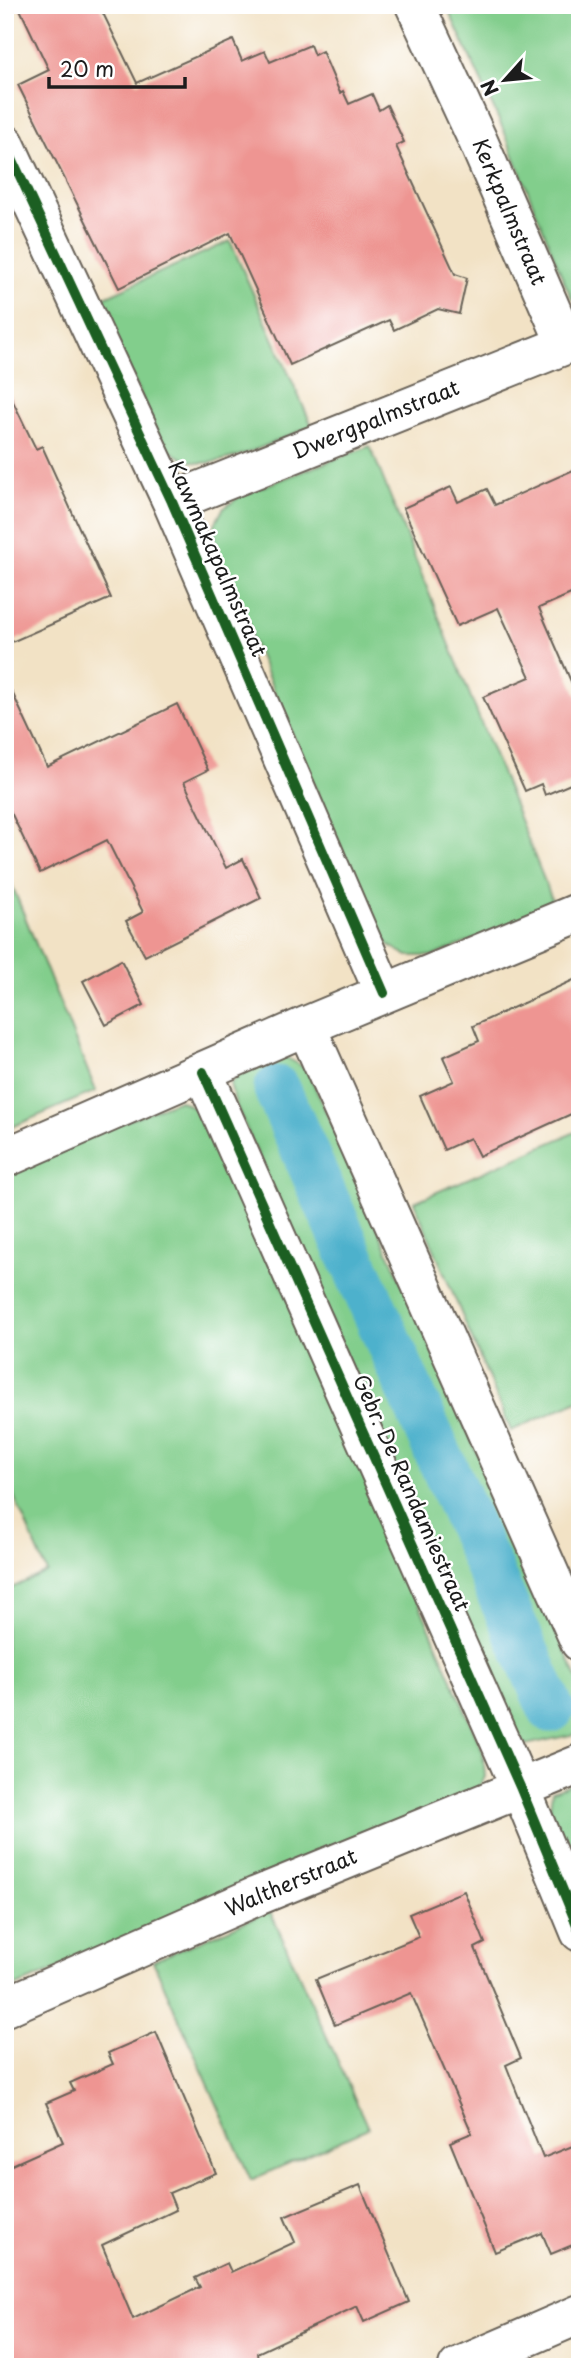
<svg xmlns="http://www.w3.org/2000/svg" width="585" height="2372" viewBox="0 0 585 2372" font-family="'Playpen Sans',sans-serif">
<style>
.green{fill:#82ce8c;stroke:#4f7554;stroke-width:2}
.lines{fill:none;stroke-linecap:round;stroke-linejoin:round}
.canal{stroke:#4db1cc;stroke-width:47}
.building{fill:#ee9592}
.minor-casing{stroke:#676157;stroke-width:42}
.minor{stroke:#fff;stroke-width:38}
.cycleway-casing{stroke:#fff;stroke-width:15}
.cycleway{stroke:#1b5e20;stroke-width:10}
.labels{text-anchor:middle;stroke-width:5;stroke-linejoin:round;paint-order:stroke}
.street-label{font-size:21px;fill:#1c1c1c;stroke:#fff}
</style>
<rect width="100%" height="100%" fill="#fff"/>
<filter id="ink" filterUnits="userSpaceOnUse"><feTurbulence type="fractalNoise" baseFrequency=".0143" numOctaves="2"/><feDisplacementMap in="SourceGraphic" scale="14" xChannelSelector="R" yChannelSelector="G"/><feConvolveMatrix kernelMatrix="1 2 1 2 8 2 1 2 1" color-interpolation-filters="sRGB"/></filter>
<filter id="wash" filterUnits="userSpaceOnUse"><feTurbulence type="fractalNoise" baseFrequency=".00686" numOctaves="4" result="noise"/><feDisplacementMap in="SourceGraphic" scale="28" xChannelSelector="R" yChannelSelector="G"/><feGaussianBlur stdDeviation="1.57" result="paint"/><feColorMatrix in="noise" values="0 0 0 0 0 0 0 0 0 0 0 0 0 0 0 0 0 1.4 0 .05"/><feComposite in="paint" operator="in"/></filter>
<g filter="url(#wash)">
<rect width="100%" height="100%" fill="#f2e2c5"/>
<path class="green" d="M 446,5 L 580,5 L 580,304 L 572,299 L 563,279 L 504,131 Z
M 230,241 L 312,426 C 282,438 233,463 202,463 C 187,463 175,454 163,446 L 98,300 Z
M 370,446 L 555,907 L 433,956 L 408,956 L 390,946 L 377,932 L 216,555 L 214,526 L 223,509 L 243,494 Z
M 5,868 L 96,1091 L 5,1130 Z
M 280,1054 L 307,1069 L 580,1685 L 580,1733 L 526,1745 L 509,1730 L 236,1105 L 230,1084 L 242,1071 Z
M 179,1100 L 201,1111 L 215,1129 L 483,1752 L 485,1777 L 475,1794 L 5,1991 L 5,1591 L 47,1572 L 5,1476 L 5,1168 Z
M 580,1130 L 580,1400 L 511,1431 L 414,1202 Z
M 580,1781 L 580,1882 L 550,1808 L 552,1791 Z
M 270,1911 L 368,2128 L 251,2180 L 153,1961 Z"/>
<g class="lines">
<path class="canal" d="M 277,1089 L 551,1709"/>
</g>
<g id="blocks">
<path class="building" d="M 18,5 L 99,5 L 137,83 L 233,40 L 242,61 L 265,51 L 270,62 L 310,45 L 314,55 L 322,51 L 340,93 L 343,91 L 349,104 L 372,94 L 379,110 L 387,105 L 404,142 L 396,146 L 455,274 L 467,278 L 459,314 L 438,309 L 394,330 L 389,320 L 290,365 L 230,233 L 119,288 L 18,85 L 49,70 Z
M 5,385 L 36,449 L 42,446 L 111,598 L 5,645 Z
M 580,467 L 580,590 L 539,608 L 580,702 L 580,780 L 545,795 L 541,784 L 525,791 L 483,697 L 530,677 L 498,608 L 457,626 L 403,508 L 451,487 L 458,502 L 487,489 L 495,505 Z
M 5,677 L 47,767 L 177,704 L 208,770 L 184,782 L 226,868 L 243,859 L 261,898 L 145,956 L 126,921 L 143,912 L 107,840 L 40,873 L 5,800 Z
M 121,960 L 144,1005 L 106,1025 L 83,981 Z
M 580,977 L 580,1110 L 479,1156 L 470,1138 L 444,1150 L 420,1096 L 454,1081 L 443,1057 L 479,1041 L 473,1026 Z
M 464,1891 L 485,1943 L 475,1948 L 521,2058 L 506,2065 L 543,2158 L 580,2143 L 580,2242 L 551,2254 L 542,2233 L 495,2252 L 450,2142 L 472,2133 L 411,1993 L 335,2025 L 316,1979 L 419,1937 L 409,1914 Z
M 156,2032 L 216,2173 L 169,2193 L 176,2210 L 102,2245 L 133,2319 L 200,2287 L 195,2278 L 227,2263 L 231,2272 L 295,2242 L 284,2217 L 360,2185 L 409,2302 L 364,2322 L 357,2306 L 257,2353 L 259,2367 L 5,2367 L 5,2168 L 63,2142 L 46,2103 L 74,2091 L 70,2083 L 113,2064 L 108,2053 Z"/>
</g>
</g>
<g filter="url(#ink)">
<use href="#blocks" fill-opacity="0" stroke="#676157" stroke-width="2"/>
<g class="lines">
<g class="minor-casing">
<path id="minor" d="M 415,5 L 478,141 L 566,344
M 5,144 L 172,502 L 384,993
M 172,502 L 580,339
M 306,1026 L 580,1642
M 203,1072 L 521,1789 L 580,1932
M 5,1158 L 306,1026 L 580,912
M 5,2007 L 257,1896 L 580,1764
M 458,2367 L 580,2314"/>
</g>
<use href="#minor" class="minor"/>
<g class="cycleway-casing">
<path id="cycleway" d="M 5,144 L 172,502 L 384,993
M 203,1072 L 521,1789 L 580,1932"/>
</g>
<use href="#cycleway" class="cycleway"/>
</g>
</g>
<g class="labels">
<g class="street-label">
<text transform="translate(509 212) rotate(67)" y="7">Kerkpalmstraat</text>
<text transform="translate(376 420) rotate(-22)" y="7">Dwergpalmstraat</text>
<text transform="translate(217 559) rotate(66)" y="7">Kawmakapalmstraat</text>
<text transform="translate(411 1493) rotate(66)" y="7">Gebr. De Randamiestraat</text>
<text transform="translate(291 1883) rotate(-23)" y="7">Waltherstraat</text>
</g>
</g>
<rect width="585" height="2372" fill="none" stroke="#fff" stroke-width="28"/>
<g transform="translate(505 80) rotate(243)" stroke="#ffffff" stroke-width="5" paint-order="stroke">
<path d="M0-5L12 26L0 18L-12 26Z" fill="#1c1c1c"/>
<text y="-10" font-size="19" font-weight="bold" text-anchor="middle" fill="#1c1c1c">N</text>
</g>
<path d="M49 77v10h136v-10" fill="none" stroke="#1c1c1c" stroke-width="3.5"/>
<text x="60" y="77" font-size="21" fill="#1c1c1c" stroke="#ffffff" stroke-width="5" paint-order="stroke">20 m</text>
</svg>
